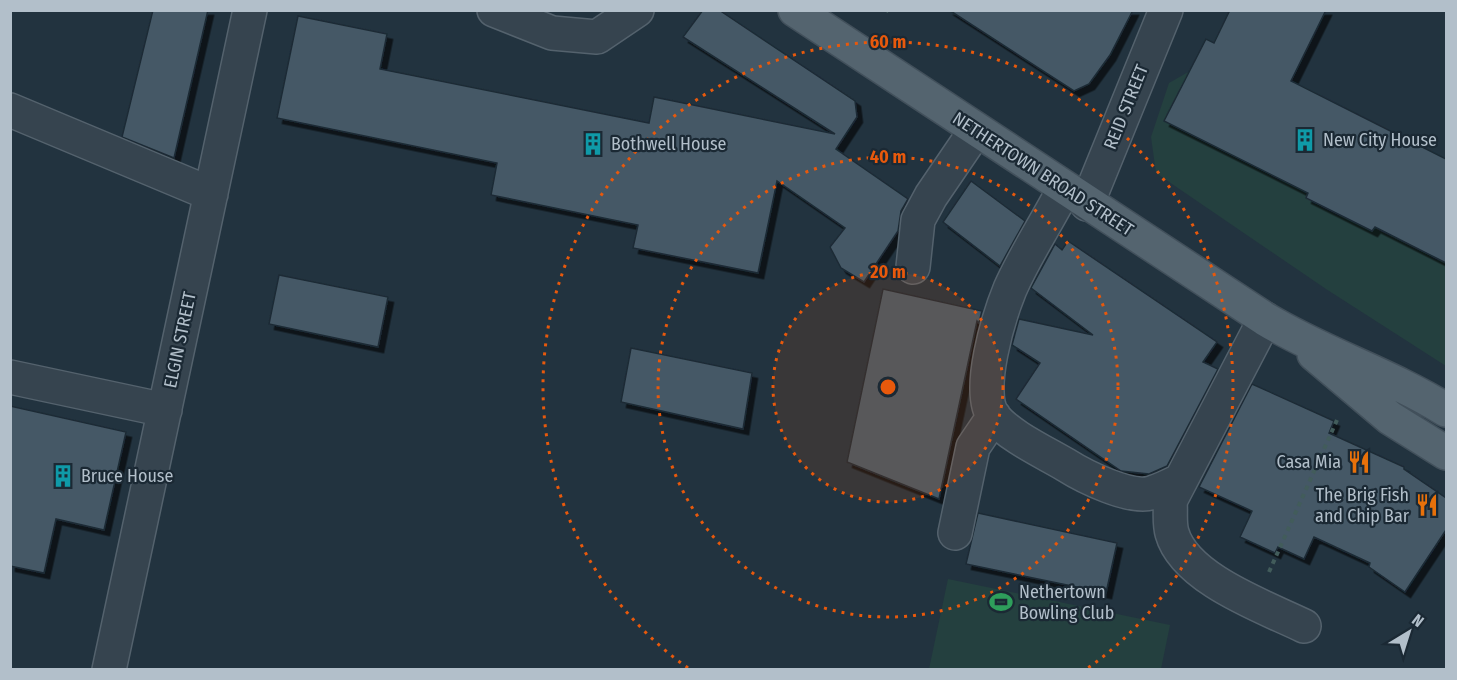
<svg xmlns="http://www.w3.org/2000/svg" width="1457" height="680" viewBox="0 0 1457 680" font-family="'Fira Sans Condensed',sans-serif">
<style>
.green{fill:#24403f}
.building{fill:#455966;stroke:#1d2b36;stroke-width:1.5;filter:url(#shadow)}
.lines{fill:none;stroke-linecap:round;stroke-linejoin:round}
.minor-casing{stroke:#54626d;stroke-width:36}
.major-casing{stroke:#42505b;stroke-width:36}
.path{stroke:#425c5b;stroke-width:4;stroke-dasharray:4.5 4.5;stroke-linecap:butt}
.minor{stroke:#36444f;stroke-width:33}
.major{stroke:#54646f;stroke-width:33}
.ring{fill:none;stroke:#e8590c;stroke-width:3;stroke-dasharray:3 6}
.labels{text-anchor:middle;stroke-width:4.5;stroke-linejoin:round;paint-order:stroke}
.street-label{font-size:18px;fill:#b2bfca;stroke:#1b2934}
.poi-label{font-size:18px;fill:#b2bfca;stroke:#1b2934;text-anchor:start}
.centre{fill:#e8590c;stroke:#1b2934;stroke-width:3}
.ring-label{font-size:18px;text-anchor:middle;font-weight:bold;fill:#e8590c;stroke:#1b2934;stroke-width:4.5;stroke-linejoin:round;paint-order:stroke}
</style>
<defs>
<filter id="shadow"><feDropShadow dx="5.5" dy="5.5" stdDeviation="0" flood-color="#0009"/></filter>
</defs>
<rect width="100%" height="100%" fill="#22333f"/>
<path class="green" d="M 1190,71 L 1164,121 L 1308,193 L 1372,231 L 1375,227 L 1446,263 L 1446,366 L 1326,289 L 1156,173 L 1151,137 L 1169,83 Z
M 948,579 L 1170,625 L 1161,669 L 929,669 Z"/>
<path class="building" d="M 153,10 L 208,10 L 174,158 L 122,137 Z
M 703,10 L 719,10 L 855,101 L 857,117 L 836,149 L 908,199 L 901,211 L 898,231 L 864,282 L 841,268 L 830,247 L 845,228 L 777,181 L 758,273 L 633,248 L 638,225 L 491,195 L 497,163 L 277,118 L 298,16 L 387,34 L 380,69 L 649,123 L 654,97 L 835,134 L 683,37 Z
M 949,10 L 1133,10 L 1110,55 L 1089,84 L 1074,91 Z
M 1230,10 L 1326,10 L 1291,81 L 1446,159 L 1446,263 L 1375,227 L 1372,231 L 1306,198 L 1308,193 L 1164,121 L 1206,39 L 1214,43 Z
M 971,181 L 1025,221 L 1000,266 L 943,222 Z
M 1068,241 L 1217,342 L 1203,362 L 1218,369 L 1167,466 L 1149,474 L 1121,471 L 1016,399 L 1040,363 L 1012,345 L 1019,319 L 1093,335 L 1031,288 L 1055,244 L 1062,250 Z
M 279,275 L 388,297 L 378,347 L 269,324 Z
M 883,289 L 982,311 L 979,323 L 977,321 L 939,499 L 847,462 Z
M 631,348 L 752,373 L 743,429 L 621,402 Z
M 1252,384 L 1334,421 L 1329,433 L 1404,467 L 1404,469 L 1446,498 L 1446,530 L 1405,592 L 1369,567 L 1370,563 L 1314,537 L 1304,559 L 1278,547 L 1275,553 L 1240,537 L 1252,511 L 1199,487 Z
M 10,406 L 126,432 L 104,530 L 56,519 L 44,573 L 10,566 Z
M 978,513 L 1117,543 L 1106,593 L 966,564 Z"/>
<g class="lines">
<g class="minor-casing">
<path id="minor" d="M 494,10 L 552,33 L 597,37 L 637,10
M 10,110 L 211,194
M 1064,189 C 1047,222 1025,255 1010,289 C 999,316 975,393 994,417 C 1009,436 1046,453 1066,465 C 1085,477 1130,499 1151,493 C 1161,490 1171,485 1181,480
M 1087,204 L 1166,10
M 913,267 L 918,220 L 931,196 L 976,130
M 1265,319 L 1170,501 C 1171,511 1169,523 1172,533 C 1185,579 1265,607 1304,626
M 10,377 L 165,410
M 955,533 L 973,447 L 994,416
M 109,670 L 250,10"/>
</g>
<g class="major-casing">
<path id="major" d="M 795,10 L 1265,319 C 1323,354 1388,374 1446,410
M 1314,354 L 1390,418 L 1446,453"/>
</g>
<path class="path" d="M 886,12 L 887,10
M 1269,572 L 1337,420"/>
<use href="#minor" class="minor"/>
<use href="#major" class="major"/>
</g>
<circle cx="888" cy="387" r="115" fill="#e8590c" fill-opacity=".12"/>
<g class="ring">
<circle cx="888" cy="387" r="115"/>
<circle cx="888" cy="387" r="230"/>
<path d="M688 668A345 345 0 1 1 1088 668"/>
</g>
<defs>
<g id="building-bare" transform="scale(1.8)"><path d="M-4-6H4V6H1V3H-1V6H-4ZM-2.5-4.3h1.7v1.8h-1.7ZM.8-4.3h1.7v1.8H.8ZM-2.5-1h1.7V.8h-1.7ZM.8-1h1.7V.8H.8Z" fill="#0f9aa8" stroke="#1b2934" stroke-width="2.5" paint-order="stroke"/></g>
<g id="restaurant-bare" transform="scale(1.8)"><path d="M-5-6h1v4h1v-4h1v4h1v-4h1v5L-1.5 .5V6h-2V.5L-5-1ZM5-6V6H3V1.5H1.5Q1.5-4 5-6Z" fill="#e8710a" stroke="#1b2934" stroke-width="2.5" paint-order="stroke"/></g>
<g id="stadium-bare" transform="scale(1.8)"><path d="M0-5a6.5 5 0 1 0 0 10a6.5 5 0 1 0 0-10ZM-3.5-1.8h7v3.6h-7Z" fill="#2e9e5b" stroke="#1b2934" stroke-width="2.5" paint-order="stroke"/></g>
</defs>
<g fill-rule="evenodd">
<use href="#building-bare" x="1305" y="140"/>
<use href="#building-bare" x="593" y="144"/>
<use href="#restaurant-bare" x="1359" y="462"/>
<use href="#building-bare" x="63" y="476"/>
<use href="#restaurant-bare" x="1427" y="505"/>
<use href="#stadium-bare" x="1001" y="602"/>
</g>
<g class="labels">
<g class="street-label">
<text transform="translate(1126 107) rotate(-68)" y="6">REID STREET</text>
<text transform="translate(1043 174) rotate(33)" y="6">NETHERTOWN BROAD STREET</text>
<text transform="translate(180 340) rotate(-78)" y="6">ELGIN STREET</text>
</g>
<g class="poi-label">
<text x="1323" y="146">New City House</text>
<text x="611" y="150">Bothwell House</text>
<text x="1341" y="468" text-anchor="end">Casa Mia</text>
<text x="81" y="482">Bruce House</text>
<text x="1409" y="501" text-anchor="end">The Brig Fish<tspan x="1409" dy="21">and Chip Bar</tspan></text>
<text x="1019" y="598">Nethertown<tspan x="1019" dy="21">Bowling Club</tspan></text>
</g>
</g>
<circle cx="888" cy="387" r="9" class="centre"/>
<g class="ring-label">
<text x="888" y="48">60 m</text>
<text x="888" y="163">40 m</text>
<text x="888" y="278">20 m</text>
</g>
<rect width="1457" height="680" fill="none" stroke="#b2bfca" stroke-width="24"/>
<g transform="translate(1409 632) rotate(38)" stroke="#1b2934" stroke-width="4.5" paint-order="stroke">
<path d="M0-4.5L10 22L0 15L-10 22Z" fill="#b2bfca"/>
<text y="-9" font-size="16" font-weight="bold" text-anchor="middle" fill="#b2bfca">N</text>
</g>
</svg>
